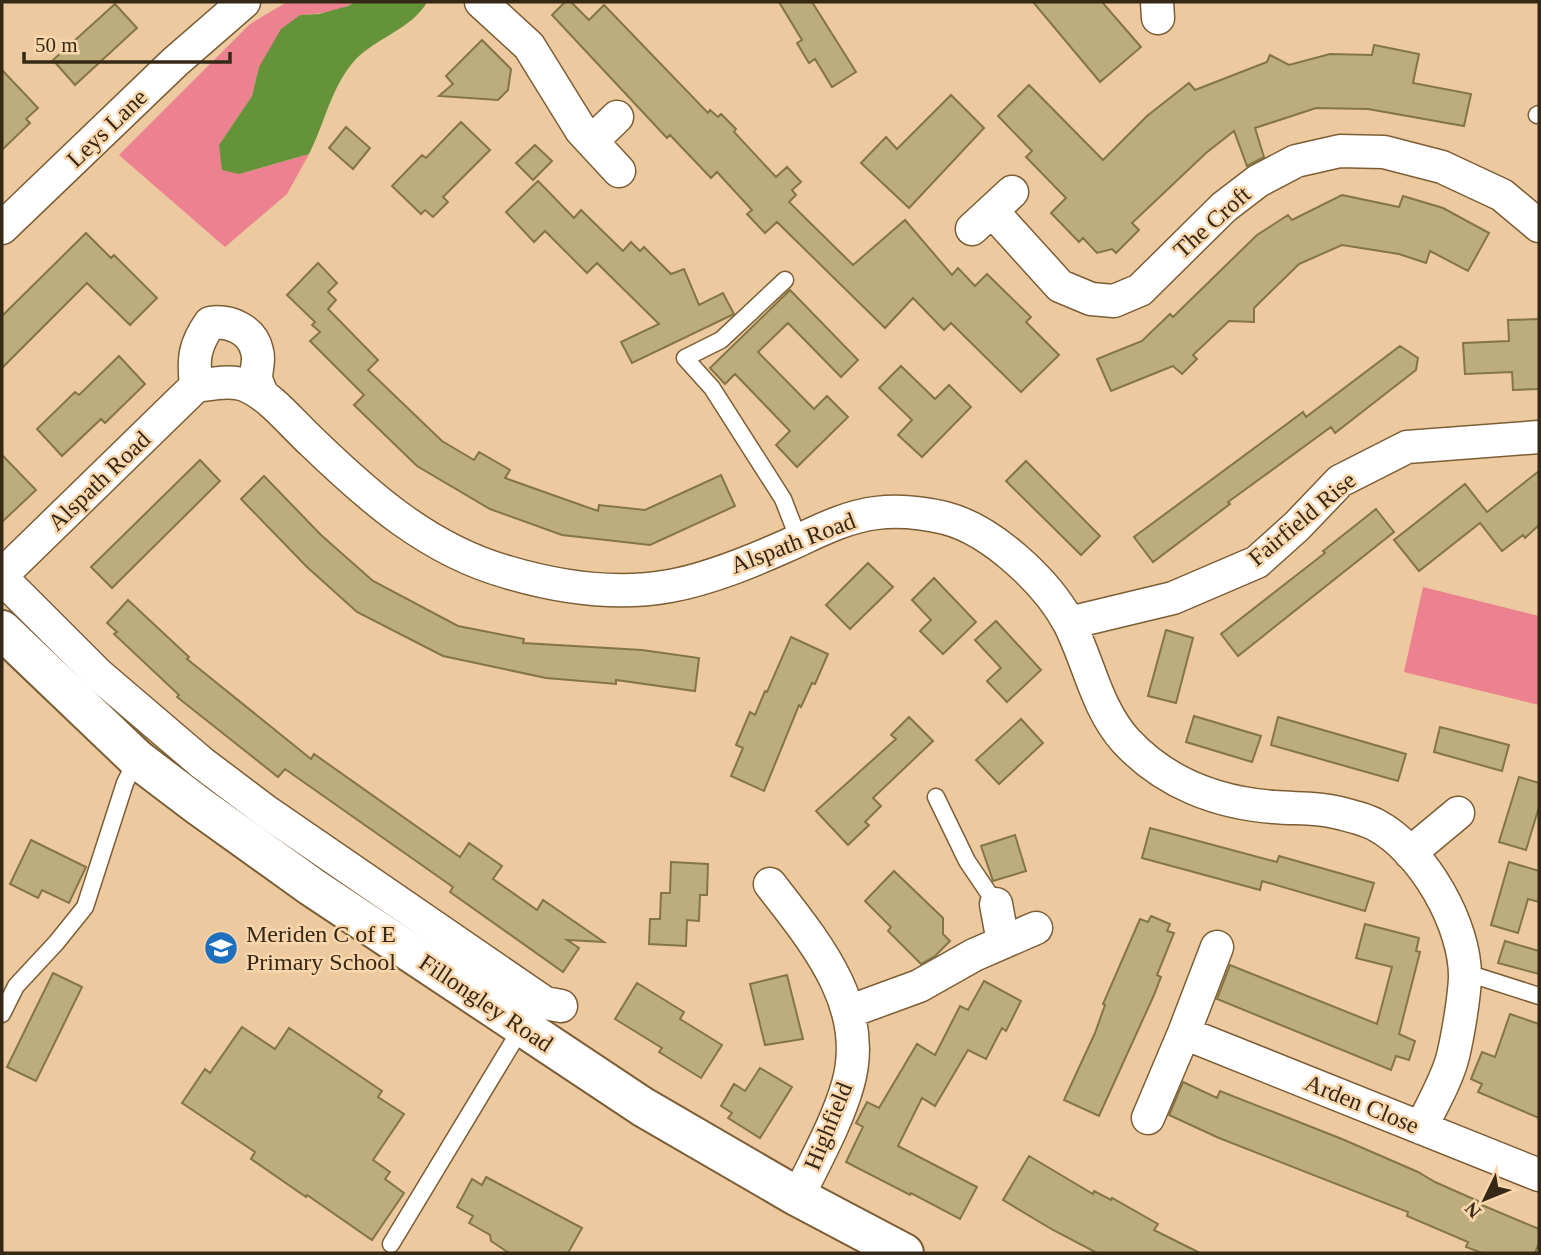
<svg xmlns="http://www.w3.org/2000/svg" width="1541" height="1255" viewBox="0 0 1541 1255" font-family="Georgia,serif">
<style>
.green{fill:#ec8190}
.water{fill:#659339}
.building{fill:#bdad7c;stroke:#847545;stroke-width:2}
.lines{fill:none;stroke-linecap:round;stroke-linejoin:round}
.lane-casing{stroke:#7c5e36;stroke-width:19}
.street-casing{stroke:#7c5e36;stroke-width:35}
.secondary-casing{stroke:#7c5e36;stroke-width:42}
.lane{stroke:#fff;stroke-width:16}
.street{stroke:#fff;stroke-width:32}
.secondary{stroke:#fff;stroke-width:38}
.labels{text-anchor:middle;stroke-width:5;stroke-linejoin:round;paint-order:stroke}
.street-label{font-size:24px;fill:#352817;stroke:#fad6ac}
.poi-label{font-size:24px;fill:#352817;stroke:#fad6ac;text-anchor:start}
</style>
<rect width="100%" height="100%" fill="#ecc99f"/>
<path class="green" d="M 287,2 L 354,2 C 339,12 318,14 300,15 L 259,67 L 252,96 L 219,145 L 239,174 L 309,154 L 287,194 L 225,247 L 119,155 L 250,24 Z
M 1423,587 L 1539,616 L 1539,705 L 1404,672 Z"/>
<path class="water" d="M 355,2 L 427,2 C 413,28 376,38 355,60 C 331,87 325,123 309,154 L 239,174 L 222,170 L 219,145 L 252,96 L 259,67 L 281,29 L 300,15 L 319,14 L 348,6 Z"/>
<path class="building" d="M 565,2 L 571,2 L 589,20 L 604,5 L 708,113 L 710,110 L 718,117 L 721,114 L 736,129 L 734,132 L 776,177 L 787,167 L 801,182 L 792,190 L 796,195 L 789,202 L 853,265 L 905,220 L 952,275 L 958,268 L 975,286 L 987,274 L 1031,317 L 1026,322 L 1059,355 L 1021,392 L 951,323 L 944,330 L 913,298 L 885,328 L 777,222 L 765,233 L 747,214 L 752,210 L 717,172 L 711,178 L 670,135 L 667,138 L 552,15 Z
M 779,2 L 812,2 L 856,72 L 832,87 L 815,59 L 809,63 L 797,43 L 802,40 Z
M 1033,2 L 1102,2 L 1141,47 L 1100,82 Z
M 115,4 L 137,28 L 75,85 L 53,60 Z
M 482,40 L 511,69 L 508,90 L 498,100 L 439,96 L 453,84 L 446,76 Z
M 1374,45 L 1419,54 L 1413,83 L 1471,94 L 1464,126 L 1368,109 L 1316,108 L 1255,128 L 1264,157 L 1247,166 L 1234,131 L 1206,153 L 1132,223 L 1139,230 L 1116,253 L 1112,249 L 1097,253 L 1083,238 L 1079,242 L 1051,213 L 1066,198 L 1026,157 L 1032,151 L 998,116 L 1029,85 L 1103,160 L 1147,116 L 1189,83 L 1195,90 L 1267,62 L 1270,55 L 1289,65 L 1330,54 L 1372,55 Z
M 2,70 L 38,108 L 26,119 L 30,123 L 2,150 Z
M 951,95 L 984,128 L 909,208 L 861,163 L 886,137 L 897,149 Z
M 461,122 L 490,150 L 443,197 L 448,202 L 433,217 L 425,210 L 421,214 L 392,186 L 422,155 L 426,158 Z
M 346,127 L 370,148 L 353,169 L 329,148 Z
M 535,145 L 552,161 L 533,180 L 516,163 Z
M 538,181 L 574,218 L 581,210 L 623,251 L 631,242 L 640,251 L 644,247 L 671,274 L 684,269 L 699,305 L 723,293 L 734,314 L 632,363 L 621,342 L 659,324 L 597,263 L 587,273 L 545,231 L 534,242 L 506,212 Z
M 1342,195 L 1399,207 L 1403,196 L 1443,208 L 1489,233 L 1468,271 L 1430,251 L 1426,263 L 1399,254 L 1342,245 L 1299,264 L 1254,308 L 1254,322 L 1229,321 L 1193,355 L 1197,359 L 1182,374 L 1173,366 L 1111,391 L 1097,359 L 1142,341 L 1170,314 L 1173,317 L 1257,235 L 1288,215 L 1292,220 Z
M 86,233 L 111,258 L 114,255 L 157,298 L 130,325 L 87,283 L 2,368 L 2,316 Z
M 318,263 L 337,283 L 328,292 L 336,300 L 328,309 L 378,360 L 368,370 L 442,441 L 474,460 L 479,452 L 510,470 L 505,478 L 598,511 L 599,505 L 645,510 L 721,475 L 735,506 L 650,545 L 562,535 L 490,509 L 417,466 L 354,405 L 364,395 L 310,341 L 320,332 L 312,325 L 315,322 L 287,295 Z
M 790,290 L 858,360 L 841,377 L 788,323 L 758,352 L 814,409 L 827,396 L 848,417 L 797,467 L 776,445 L 790,431 L 735,374 L 725,384 L 710,368 Z
M 1539,319 L 1539,389 L 1513,390 L 1512,372 L 1465,374 L 1463,343 L 1509,341 L 1508,320 Z
M 1400,346 L 1418,358 L 1416,370 L 1335,433 L 1331,427 L 1228,502 L 1230,504 L 1153,562 L 1134,537 L 1303,412 L 1306,417 Z
M 119,356 L 145,384 L 105,423 L 101,419 L 62,456 L 37,429 L 75,392 L 79,395 Z
M 901,366 L 935,399 L 949,385 L 971,407 L 922,457 L 898,435 L 912,420 L 879,388 Z
M 2,455 L 36,490 L 2,522 Z
M 200,460 L 220,481 L 112,588 L 91,567 Z
M 1026,461 L 1100,536 L 1081,555 L 1006,481 Z
M 1539,471 L 1539,525 L 1525,538 L 1523,535 L 1502,551 L 1480,523 L 1419,571 L 1394,540 L 1465,484 L 1487,512 Z
M 264,476 L 321,535 L 373,581 L 458,626 L 524,639 L 523,643 L 642,650 L 699,658 L 695,691 L 616,680 L 616,684 L 546,678 L 443,656 L 357,612 L 307,567 L 241,499 Z
M 1376,509 L 1394,532 L 1238,656 L 1221,634 L 1325,553 L 1323,551 Z
M 868,563 L 893,587 L 850,629 L 826,605 Z
M 934,578 L 976,622 L 943,654 L 920,631 L 931,620 L 912,600 Z
M 128,600 L 189,657 L 187,659 L 311,759 L 314,754 L 460,857 L 469,843 L 502,866 L 493,879 L 537,910 L 543,900 L 604,942 L 567,940 L 579,948 L 563,972 L 450,892 L 453,887 L 285,769 L 278,777 L 177,697 L 179,695 L 114,634 L 117,632 L 107,623 Z
M 996,621 L 1041,670 L 1007,702 L 987,681 L 1001,668 L 975,640 Z
M 1166,630 L 1193,638 L 1176,703 L 1148,696 Z
M 791,637 L 828,654 L 815,684 L 812,683 L 801,707 L 799,705 L 764,791 L 731,776 L 743,748 L 736,745 L 750,712 L 755,715 L 765,691 L 767,692 Z
M 1194,716 L 1261,736 L 1252,762 L 1186,742 Z
M 909,717 L 933,741 L 873,798 L 881,806 L 865,822 L 869,825 L 848,845 L 816,811 L 896,739 L 891,735 Z
M 1278,717 L 1406,754 L 1398,781 L 1271,745 Z
M 1021,719 L 1043,743 L 999,784 L 976,760 Z
M 1440,727 L 1509,745 L 1502,771 L 1434,752 Z
M 1519,777 L 1539,783 L 1539,807 L 1526,850 L 1499,842 Z
M 1150,828 L 1277,862 L 1279,856 L 1374,883 L 1365,911 L 1262,881 L 1260,890 L 1142,858 Z
M 1015,835 L 1026,871 L 993,881 L 981,846 Z
M 31,840 L 86,867 L 69,903 L 42,890 L 38,898 L 10,884 Z
M 671,862 L 708,864 L 707,895 L 700,895 L 699,921 L 687,920 L 686,946 L 649,944 L 650,919 L 660,919 L 661,893 L 670,893 Z
M 1509,862 L 1539,871 L 1539,902 L 1528,899 L 1518,933 L 1491,925 Z
M 894,871 L 943,918 L 943,934 L 950,941 L 935,956 L 921,964 L 888,931 L 891,927 L 865,901 Z
M 1151,916 L 1170,924 L 1167,931 L 1174,933 L 1157,975 L 1161,977 L 1154,995 L 1099,1116 L 1064,1100 L 1095,1033 L 1105,1005 L 1103,1004 L 1140,919 L 1148,922 Z
M 1365,924 L 1419,938 L 1416,951 L 1420,952 L 1399,1034 L 1415,1041 L 1409,1060 L 1396,1056 L 1391,1070 L 1217,999 L 1230,965 L 1377,1024 L 1392,967 L 1356,958 Z
M 1505,941 L 1539,951 L 1539,974 L 1498,963 Z
M 53,973 L 82,987 L 36,1081 L 7,1067 Z
M 787,975 L 803,1039 L 765,1045 L 750,984 Z
M 984,981 L 1021,1001 L 1006,1031 L 1002,1028 L 986,1059 L 968,1050 L 935,1106 L 922,1098 L 898,1146 L 977,1187 L 960,1219 L 911,1193 L 910,1195 L 846,1162 L 863,1127 L 856,1123 L 867,1102 L 879,1108 L 917,1044 L 935,1055 L 960,1006 L 968,1010 Z
M 637,983 L 684,1012 L 680,1019 L 722,1045 L 701,1078 L 659,1052 L 662,1048 L 615,1019 Z
M 1510,1014 L 1539,1024 L 1539,1118 L 1478,1092 L 1482,1084 L 1471,1079 L 1482,1052 L 1495,1057 Z
M 242,1027 L 275,1049 L 289,1028 L 382,1091 L 378,1097 L 404,1114 L 373,1160 L 390,1172 L 385,1179 L 404,1193 L 372,1240 L 307,1195 L 306,1197 L 251,1159 L 255,1152 L 182,1103 L 205,1069 L 210,1073 Z
M 760,1068 L 792,1087 L 760,1138 L 728,1118 L 732,1113 L 721,1106 L 734,1084 L 745,1091 Z
M 1183,1082 L 1217,1098 L 1220,1091 L 1342,1139 L 1418,1172 L 1435,1182 L 1478,1201 L 1477,1203 L 1539,1229 L 1539,1243 L 1535,1253 L 1482,1253 L 1466,1247 L 1468,1242 L 1407,1216 L 1408,1212 L 1219,1138 L 1169,1115 Z
M 1029,1156 L 1093,1194 L 1094,1191 L 1111,1200 L 1112,1198 L 1158,1224 L 1154,1230 L 1200,1253 L 1097,1253 L 1053,1230 L 1003,1200 Z
M 486,1177 L 582,1228 L 568,1253 L 509,1253 L 491,1241 L 490,1235 L 469,1223 L 473,1216 L 457,1207 L 472,1179 L 482,1185 Z"/>
<g class="lines">
<g class="lane-casing">
<path id="lane" d="M 1537,115 L 1539,114
M 785,280 L 721,340 L 685,358 L 712,388 L 783,499 L 799,540
M 936,797 L 967,861 L 996,904
M 1464,972 L 1539,996
M 2,1014 L 16,986 L 56,943 L 85,907 L 125,783 L 137,759
M 391,1244 L 522,1027"/>
</g>
<g class="street-casing">
<path id="street" d="M 481,2 L 529,46 L 581,130 L 619,171
M 1157,2 L 1158,18
M 592,141 L 617,117
M 992,211 L 1060,286 L 1091,299 L 1114,301 L 1140,290 L 1224,207 L 1258,181 L 1296,161 L 1340,151 L 1384,152 L 1442,167 L 1502,195 L 1539,226
M 2,228 L 175,62 L 244,2
M 972,229 L 1012,192
M 196,386 C 193,359 194,346 210,323 C 229,320 252,329 257,351 C 260,360 256,369 256,378 C 257,383 260,389 262,394
M 2,575 L 196,386 C 212,384 232,379 247,386 C 272,397 293,425 313,443 C 370,498 429,550 507,572 C 561,588 615,596 670,586 C 709,579 750,562 786,546 C 815,533 844,517 876,513 C 898,510 924,513 945,518 C 992,530 1047,582 1069,623 C 1089,662 1096,708 1126,741 C 1165,783 1218,803 1274,807 C 1294,809 1315,807 1335,812 C 1348,815 1365,819 1376,825 C 1423,850 1466,925 1465,978 C 1464,999 1458,1035 1453,1056 C 1447,1080 1432,1105 1421,1128
M 2,578 L 99,675 L 202,763 L 267,812 L 545,1003 L 561,1006
M 1069,623 L 1173,598 L 1257,562 L 1297,526 L 1340,481 L 1407,447 L 1539,437
M 1410,853 L 1458,813
M 770,884 C 815,942 870,1006 848,1084 C 837,1123 815,1161 798,1197
M 996,904 L 1003,942
M 848,1012 L 919,986 L 974,955 L 1036,928
M 1184,1033 L 1539,1175
M 1148,1118 L 1184,1033 L 1217,947"/>
</g>
<g class="secondary-casing">
<path id="secondary" d="M 2,630 L 137,759 L 199,806 L 312,887 L 643,1107 L 798,1197 L 904,1253"/>
</g>
<use href="#lane" class="lane"/>
<use href="#street" class="street"/>
<use href="#secondary" class="secondary"/>
</g>
<defs>
<g id="school-disc" transform="scale(1.75)"><circle r="9.5" fill="#1e70be" stroke="#fad6ac"/><path d="M0-5L7-2L0 1L-7-2ZM-4 1L0 2.5L4 1V4Q0 6-4 4Z" fill="#fff"/></g>
</defs>
<g fill-rule="evenodd">
<use href="#school-disc" x="221" y="948"/>
</g>
<g class="labels">
<g class="street-label">
<text transform="translate(107 128) rotate(-44)" y="8">Leys Lane</text>
<text transform="translate(1212 222) rotate(-42)" y="8">The Croft</text>
<text transform="translate(99 481) rotate(-44)" y="8">Alspath Road</text>
<text transform="translate(1302 519) rotate(-40)" y="8">Fairfield Rise</text>
<text transform="translate(793 543) rotate(-21)" y="8">Alspath Road</text>
<text transform="translate(486 1003) rotate(34)" y="8">Fillongley Road</text>
<text transform="translate(1362 1104) rotate(22)" y="8">Arden Close</text>
<text transform="translate(828 1126) rotate(-68)" y="8">Highfield</text>
</g>
<g class="poi-label">
<text x="246" y="942">Meriden C of E<tspan x="246" dy="28">Primary School</tspan></text>
</g>
</g>
<rect width="1541" height="1255" fill="none" stroke="#352817" stroke-width="7"/>
<g transform="translate(1485 1199) rotate(227)" stroke="#fad6ac" stroke-width="5" paint-order="stroke">
<path d="M0-5L12 26L0 18L-12 26Z" fill="#352817"/>
<text y="-10" font-size="19" font-weight="bold" text-anchor="middle" fill="#352817">N</text>
</g>
<path d="M24 52v10h206v-10" fill="none" stroke="#352817" stroke-width="3.5"/>
<text x="35" y="52" font-size="21" fill="#352817" stroke="#fad6ac" stroke-width="5" paint-order="stroke">50 m</text>
</svg>
